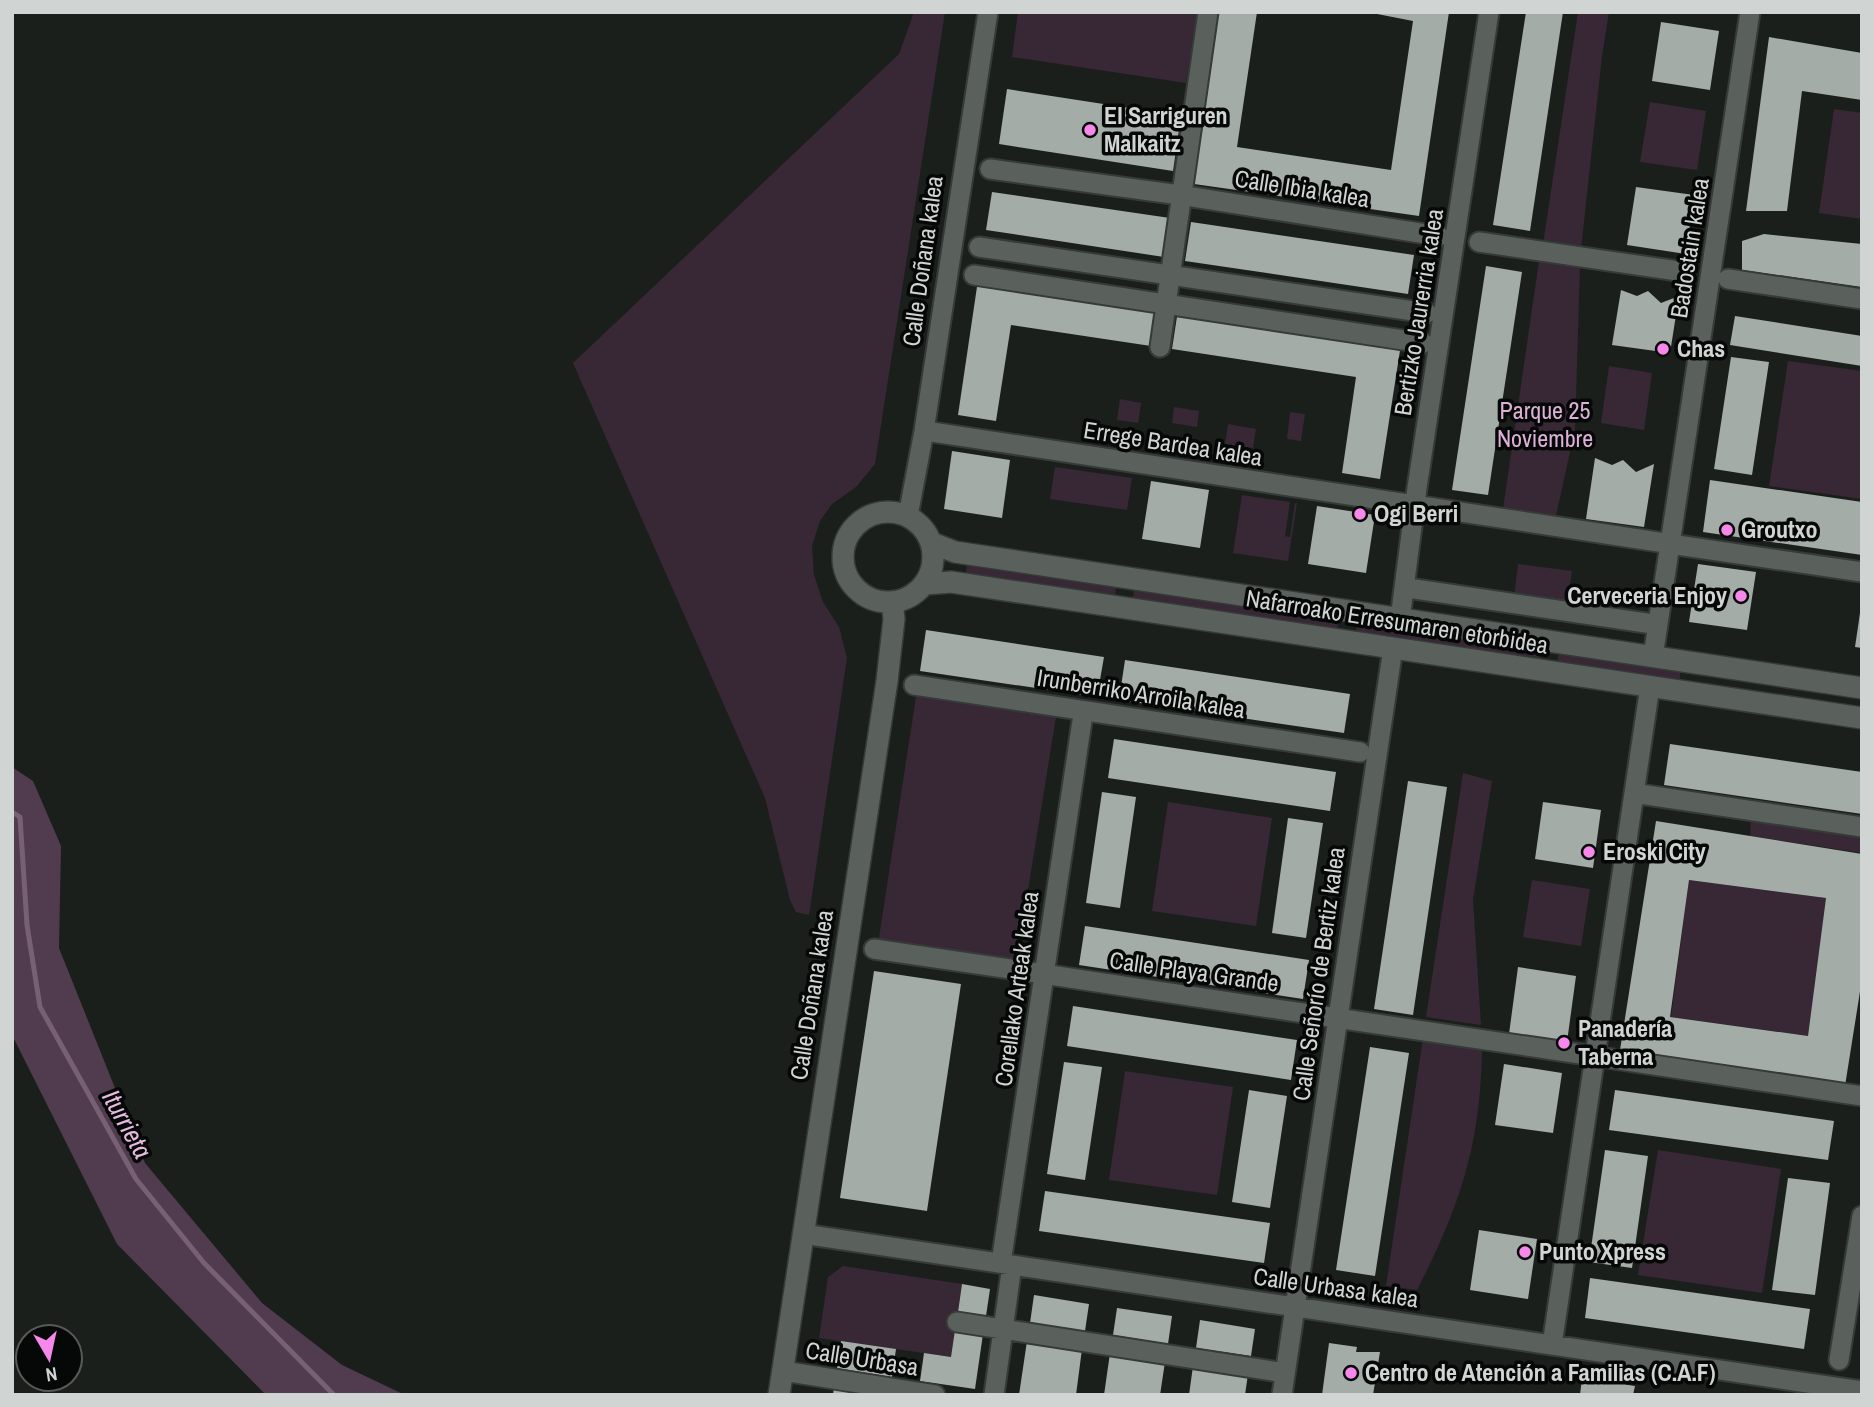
<svg xmlns="http://www.w3.org/2000/svg" width="1874" height="1407" viewBox="0 0 1874 1407" font-family="'Archivo Narrow',sans-serif">
<style>
.green{fill:#382735}
.forest{fill:#513b4e}
.lines{fill:none;stroke-linecap:round;stroke-linejoin:round}
.stream{stroke:#786074;stroke-width:5}
.building{fill:#a4aca8;fill-rule:evenodd}
.street-casing{stroke:#363a38;stroke-width:23}
.secondary-casing{stroke:#363a38;stroke-width:24}
.street{stroke:#5a615d;stroke-width:19}
.secondary{stroke:#5a615d;stroke-width:21}
.poi-dot{fill:#f788eb;stroke:#060807;stroke-width:2.5}
.labels{text-anchor:middle;stroke-width:7;stroke-linejoin:round;paint-order:stroke}
.poi-label{font-size:24px;font-weight:bold;fill:#d0d4d2;stroke:#060807;text-anchor:start}
.street-label{font-size:24px;fill:#d0d4d2;stroke:#060807}
.park-label{font-size:24px;fill:#ddb0d7;stroke:#060807}
.water-label{font-size:26px;font-style:italic;fill:#e7bae1;stroke:#060807}
</style>
<rect width="100%" height="100%" fill="#1a1f1c"/>
<path class="green" d="M 914,12 L 945,12 L 875,464 L 856,487 L 832,504 L 820,521 L 812,546 L 814,575 L 823,602 L 839,627 L 847,658 L 809,915 L 796,912 L 790,900 L 765,798 L 573,363 L 899,54 Z
M 1018,12 L 1197,12 L 1186,83 L 1012,57 Z
M 1578,12 L 1609,12 L 1602,56 L 1581,249 L 1543,244 Z
M 1650,102 L 1706,111 L 1697,170 L 1640,162 Z
M 1834,109 L 1862,113 L 1862,219 L 1819,213 Z
M 1539,261 L 1580,267 L 1575,429 L 1556,516 L 1503,509 Z
M 1788,361 L 1862,371 L 1862,499 L 1769,486 Z
M 1609,366 L 1652,373 L 1644,430 L 1601,423 Z
M 1120,399 L 1141,403 L 1138,423 L 1117,420 Z
M 1174,407 L 1199,411 L 1197,427 L 1172,423 Z
M 1290,412 L 1305,414 L 1301,441 L 1287,439 Z
M 1228,424 L 1256,429 L 1253,448 L 1225,444 Z
M 1055,467 L 1132,478 L 1127,510 L 1050,499 Z
M 1242,495 L 1290,502 L 1285,536 L 1290,537 L 1295,503 L 1297,503 L 1288,561 L 1233,553 Z
M 1518,564 L 1572,571 L 1567,604 L 1514,598 Z
M 967,565 L 1116,587 L 1115,596 L 966,573 Z
M 1134,590 L 1339,622 L 1337,629 L 1133,599 Z
M 1357,623 L 1541,651 L 1540,660 L 1356,632 Z
M 1559,653 L 1680,672 L 1680,682 L 1557,663 Z
M 917,690 L 1057,711 L 1016,964 L 878,944 Z
M 1463,773 L 1492,781 L 1473,900 L 1481,1025 L 1426,1017 Z
M 1168,802 L 1272,818 L 1256,926 L 1152,911 Z
M 1751,819 L 1862,835 L 1862,853 L 1750,836 Z
M 1532,880 L 1590,889 L 1581,946 L 1523,937 Z
M 1689,880 L 1826,898 L 1808,1036 L 1671,1017 Z
M 1423,1038 L 1482,1046 C 1481,1143 1461,1204 1417,1290 L 1386,1286 Z
M 1125,1071 L 1233,1087 L 1217,1195 L 1109,1180 Z
M 1658,1150 L 1781,1169 L 1762,1293 L 1638,1275 Z
M 843,1266 L 962,1284 L 951,1357 L 819,1338 L 828,1277 Z"/>
<path class="forest" d="M 12,767 L 33,781 L 61,846 L 59,948 L 145,1163 L 262,1303 L 342,1365 L 405,1395 L 266,1395 L 117,1244 L 12,1035 Z"/>
<g class="lines">
<path class="stream" d="M 12,812 L 20,817 L 27,925 L 40,1007 L 136,1179 L 204,1263 L 334,1395"/>
</g>
<path class="building" d="M 1219,12 L 1257,12 L 1237,147 L 1391,170 L 1413,21 L 1367,12 L 1449,12 L 1419,216 L 1194,184 Z
M 1526,12 L 1563,12 L 1530,231 L 1493,225 Z
M 1661,22 L 1719,31 L 1710,90 L 1652,81 Z
M 1769,37 L 1862,53 L 1862,100 L 1802,91 L 1787,211 L 1746,211 Z
M 1007,89 L 1181,116 L 1173,171 L 999,144 Z
M 1636,187 L 1694,195 L 1686,254 L 1627,245 Z
M 992,192 L 1170,218 L 1164,257 L 986,230 Z
M 1191,222 L 1414,255 L 1408,294 L 1185,261 Z
M 1764,234 L 1862,244 L 1862,287 L 1742,270 L 1742,241 Z
M 1486,266 L 1522,272 L 1488,495 L 1452,490 Z
M 978,280 L 1157,307 L 1151,346 L 1011,325 L 996,421 L 958,415 Z
M 1621,290 L 1637,296 L 1648,291 L 1661,303 L 1679,296 L 1670,353 L 1612,345 Z
M 1178,310 L 1401,344 L 1380,479 L 1342,473 L 1356,377 L 1172,349 Z
M 1735,316 L 1862,336 L 1862,366 L 1730,345 Z
M 1731,357 L 1769,362 L 1752,475 L 1714,469 Z
M 952,451 L 1010,460 L 1002,518 L 944,509 Z
M 1595,458 L 1612,465 L 1623,460 L 1636,472 L 1654,464 L 1644,527 L 1586,519 Z
M 1710,480 L 1862,502 L 1862,555 L 1703,532 Z
M 1151,481 L 1209,490 L 1200,548 L 1142,539 Z
M 1317,506 L 1375,515 L 1366,573 L 1308,564 Z
M 1698,564 L 1756,572 L 1747,630 L 1689,622 Z
M 1860,613 L 1862,613 L 1862,648 L 1855,647 Z
M 926,630 L 1104,657 L 1097,697 L 920,671 Z
M 1125,660 L 1350,694 L 1344,733 L 1119,700 Z
M 1114,739 L 1336,772 L 1330,811 L 1108,778 Z
M 1670,744 L 1862,772 L 1862,814 L 1664,785 Z
M 1408,781 L 1447,787 L 1413,1015 L 1374,1009 Z
M 1102,792 L 1136,797 L 1120,908 L 1086,903 Z
M 1543,802 L 1601,810 L 1593,868 L 1535,859 Z
M 1288,818 L 1323,823 L 1306,938 L 1272,933 Z
M 1656,821 L 1862,854 L 1862,979 L 1845,1086 L 1620,1050 ZM 1689,880 L 1826,898 L 1808,1036 L 1670,1017 Z
M 1085,926 L 1309,960 L 1303,999 L 1079,965 Z
M 1518,967 L 1576,976 L 1567,1042 L 1509,1034 Z
M 874,971 L 961,984 L 927,1211 L 840,1198 Z
M 1073,1006 L 1297,1040 L 1291,1080 L 1067,1046 Z
M 1370,1047 L 1409,1053 L 1375,1276 L 1336,1270 Z
M 1064,1062 L 1102,1067 L 1085,1180 L 1047,1174 Z
M 1504,1064 L 1562,1073 L 1553,1133 L 1495,1125 Z
M 1249,1090 L 1287,1096 L 1270,1208 L 1232,1202 Z
M 1615,1090 L 1834,1121 L 1828,1160 L 1609,1130 Z
M 1605,1150 L 1648,1156 L 1632,1268 L 1589,1262 Z
M 1788,1178 L 1830,1183 L 1815,1295 L 1772,1290 Z
M 1045,1191 L 1270,1223 L 1264,1263 L 1039,1231 Z
M 1479,1230 L 1537,1239 L 1528,1299 L 1470,1290 Z
M 1590,1278 L 1810,1309 L 1804,1349 L 1585,1318 Z
M 962,1284 L 990,1289 L 986,1316 L 958,1312 Z
M 1034,1295 L 1089,1304 L 1085,1331 L 1030,1323 Z
M 1117,1308 L 1172,1316 L 1168,1344 L 1113,1335 Z
M 1200,1320 L 1255,1329 L 1251,1356 L 1196,1348 Z
M 955,1330 L 983,1334 L 975,1389 L 920,1381 L 924,1353 L 951,1357 Z
M 841,1341 L 896,1349 L 892,1377 L 837,1368 Z
M 1027,1341 L 1082,1349 L 1076,1395 L 1019,1395 Z
M 1329,1343 L 1357,1347 L 1356,1352 L 1380,1352 L 1373,1395 L 1322,1395 Z
M 1110,1353 L 1165,1362 L 1160,1395 L 1104,1395 Z
M 1193,1366 L 1248,1374 L 1245,1395 L 1189,1395 Z
M 1582,1378 L 1635,1386 L 1633,1395 L 1580,1395 Z
M 834,1386 L 879,1395 L 833,1395 Z"/>
<g class="lines">
<g class="street-casing">
<path id="street" d="M 990,169 L 1180,195 L 1439,236
M 1479,242 L 1685,272
M 979,247 L 1427,313
M 974,275 L 1423,343
M 1728,279 L 1862,299
M 1160,347 L 1208,12
M 932,432 L 1408,504
M 1421,506 L 1665,543
M 908,516 L 924,431 L 988,12
M 1677,545 L 1862,572
M 1408,588 L 1653,624
M 1400,619 L 1417,488 L 1489,12
M 1653,657 L 1750,12
M 914,685 L 1360,752
M 1640,794 L 1862,827
M 874,949 L 1038,973
M 1050,975 L 1330,1017
M 1343,1019 L 1587,1055
M 1600,1057 L 1862,1096
M 803,1234 L 1862,1391
M 1001,1263 L 1082,721
M 957,1322 L 1285,1373
M 1552,1345 L 1650,686
M 1839,1360 L 1862,1216
M 783,1371 L 935,1395
M 994,1395 L 1012,1265
M 1282,1395 L 1393,648"/>
</g>
<g class="secondary-casing">
<path id="secondary" d="M843 557a45 45 0 1 1 90 0a45 45 0 1 1-90 0Z
M 932,543 L 955,552 L 1862,688
M 925,584 L 951,582 L 1862,718
M 779,1395 L 887,681 L 894,619 L 892,602"/>
</g>
<use href="#street" class="street"/>
<use href="#secondary" class="secondary"/>
</g>
<g class="poi-dot">
<circle cx="1090" cy="130" r="7"/>
<circle cx="1663" cy="349" r="7"/>
<circle cx="1360" cy="514" r="7"/>
<circle cx="1727" cy="530" r="7"/>
<circle cx="1741" cy="596" r="7"/>
<circle cx="1589" cy="852" r="7"/>
<circle cx="1564" cy="1043" r="7"/>
<circle cx="1525" cy="1252" r="7"/>
<circle cx="1351" cy="1373" r="7"/>
</g>
<g class="labels">
<g class="poi-label">
<text x="1104" y="124">EI Sarriguren<tspan x="1104" dy="28">Malkaitz</tspan></text>
<text x="1677" y="357">Chas</text>
<text x="1374" y="522">Ogi Berri</text>
<text x="1741" y="538">Groutxo</text>
<text x="1727" y="604" text-anchor="end">Cerveceria Enjoy</text>
<text x="1603" y="860">Eroski City</text>
<text x="1578" y="1037">Panadería<tspan x="1578" dy="28">Taberna</tspan></text>
<text x="1539" y="1260">Punto Xpress</text>
<text x="1365" y="1381">Centro de Atención a Familias (C.A.F)</text>
</g>
<g class="street-label">
<text transform="translate(1302 189) rotate(9)" y="8">Calle Ibia kalea</text>
<text transform="translate(1690 248) rotate(-81)" y="8">Badostain kalea</text>
<text transform="translate(923 261) rotate(-82)" y="8">Calle Doñana kalea</text>
<text transform="translate(1419 312) rotate(-81)" y="8">Bertizko Jaurerria kalea</text>
<text transform="translate(1173 444) rotate(9)" y="8">Errege Bardea kalea</text>
<text transform="translate(1397 622) rotate(9)" y="8">Nafarroako Erresumaren etorbidea</text>
<text transform="translate(1141 694) rotate(9)" y="8">Irunberriko Arroila kalea</text>
<text transform="translate(1194 972) rotate(8)" y="8">Calle Playa Grande</text>
<text transform="translate(1319 974) rotate(-82)" y="8">Calle Señorío de Bertiz kalea</text>
<text transform="translate(1017 989) rotate(-82)" y="8">Corellako Arteak kalea</text>
<text transform="translate(812 995) rotate(-81)" y="8">Calle Doñana kalea</text>
<text transform="translate(1336 1288) rotate(8)" y="8">Calle Urbasa kalea</text>
<text transform="translate(862 1359) rotate(9)" y="8">Calle Urbasa</text>
</g>
<g class="park-label">
<text x="1545" y="419">Parque 25<tspan x="1545" dy="28">Noviembre</tspan></text>
</g>
<g class="water-label">
<text transform="translate(127 1124) rotate(61)" y="9">Iturrieta</text>
</g>
</g>
<rect width="1874" height="1407" fill="none" stroke="#d0d4d2" stroke-width="28"/>
<g transform="translate(49 1358) rotate(171)"><circle r="33" fill="#060807" stroke="#575a58" stroke-width="2"/>
<path d="M0-5L12 26L0 18L-12 26Z" fill="#f788eb"/>
<text y="-10" font-size="19" font-weight="bold" text-anchor="middle" fill="#d0d4d2">N</text>
</g>
</svg>
